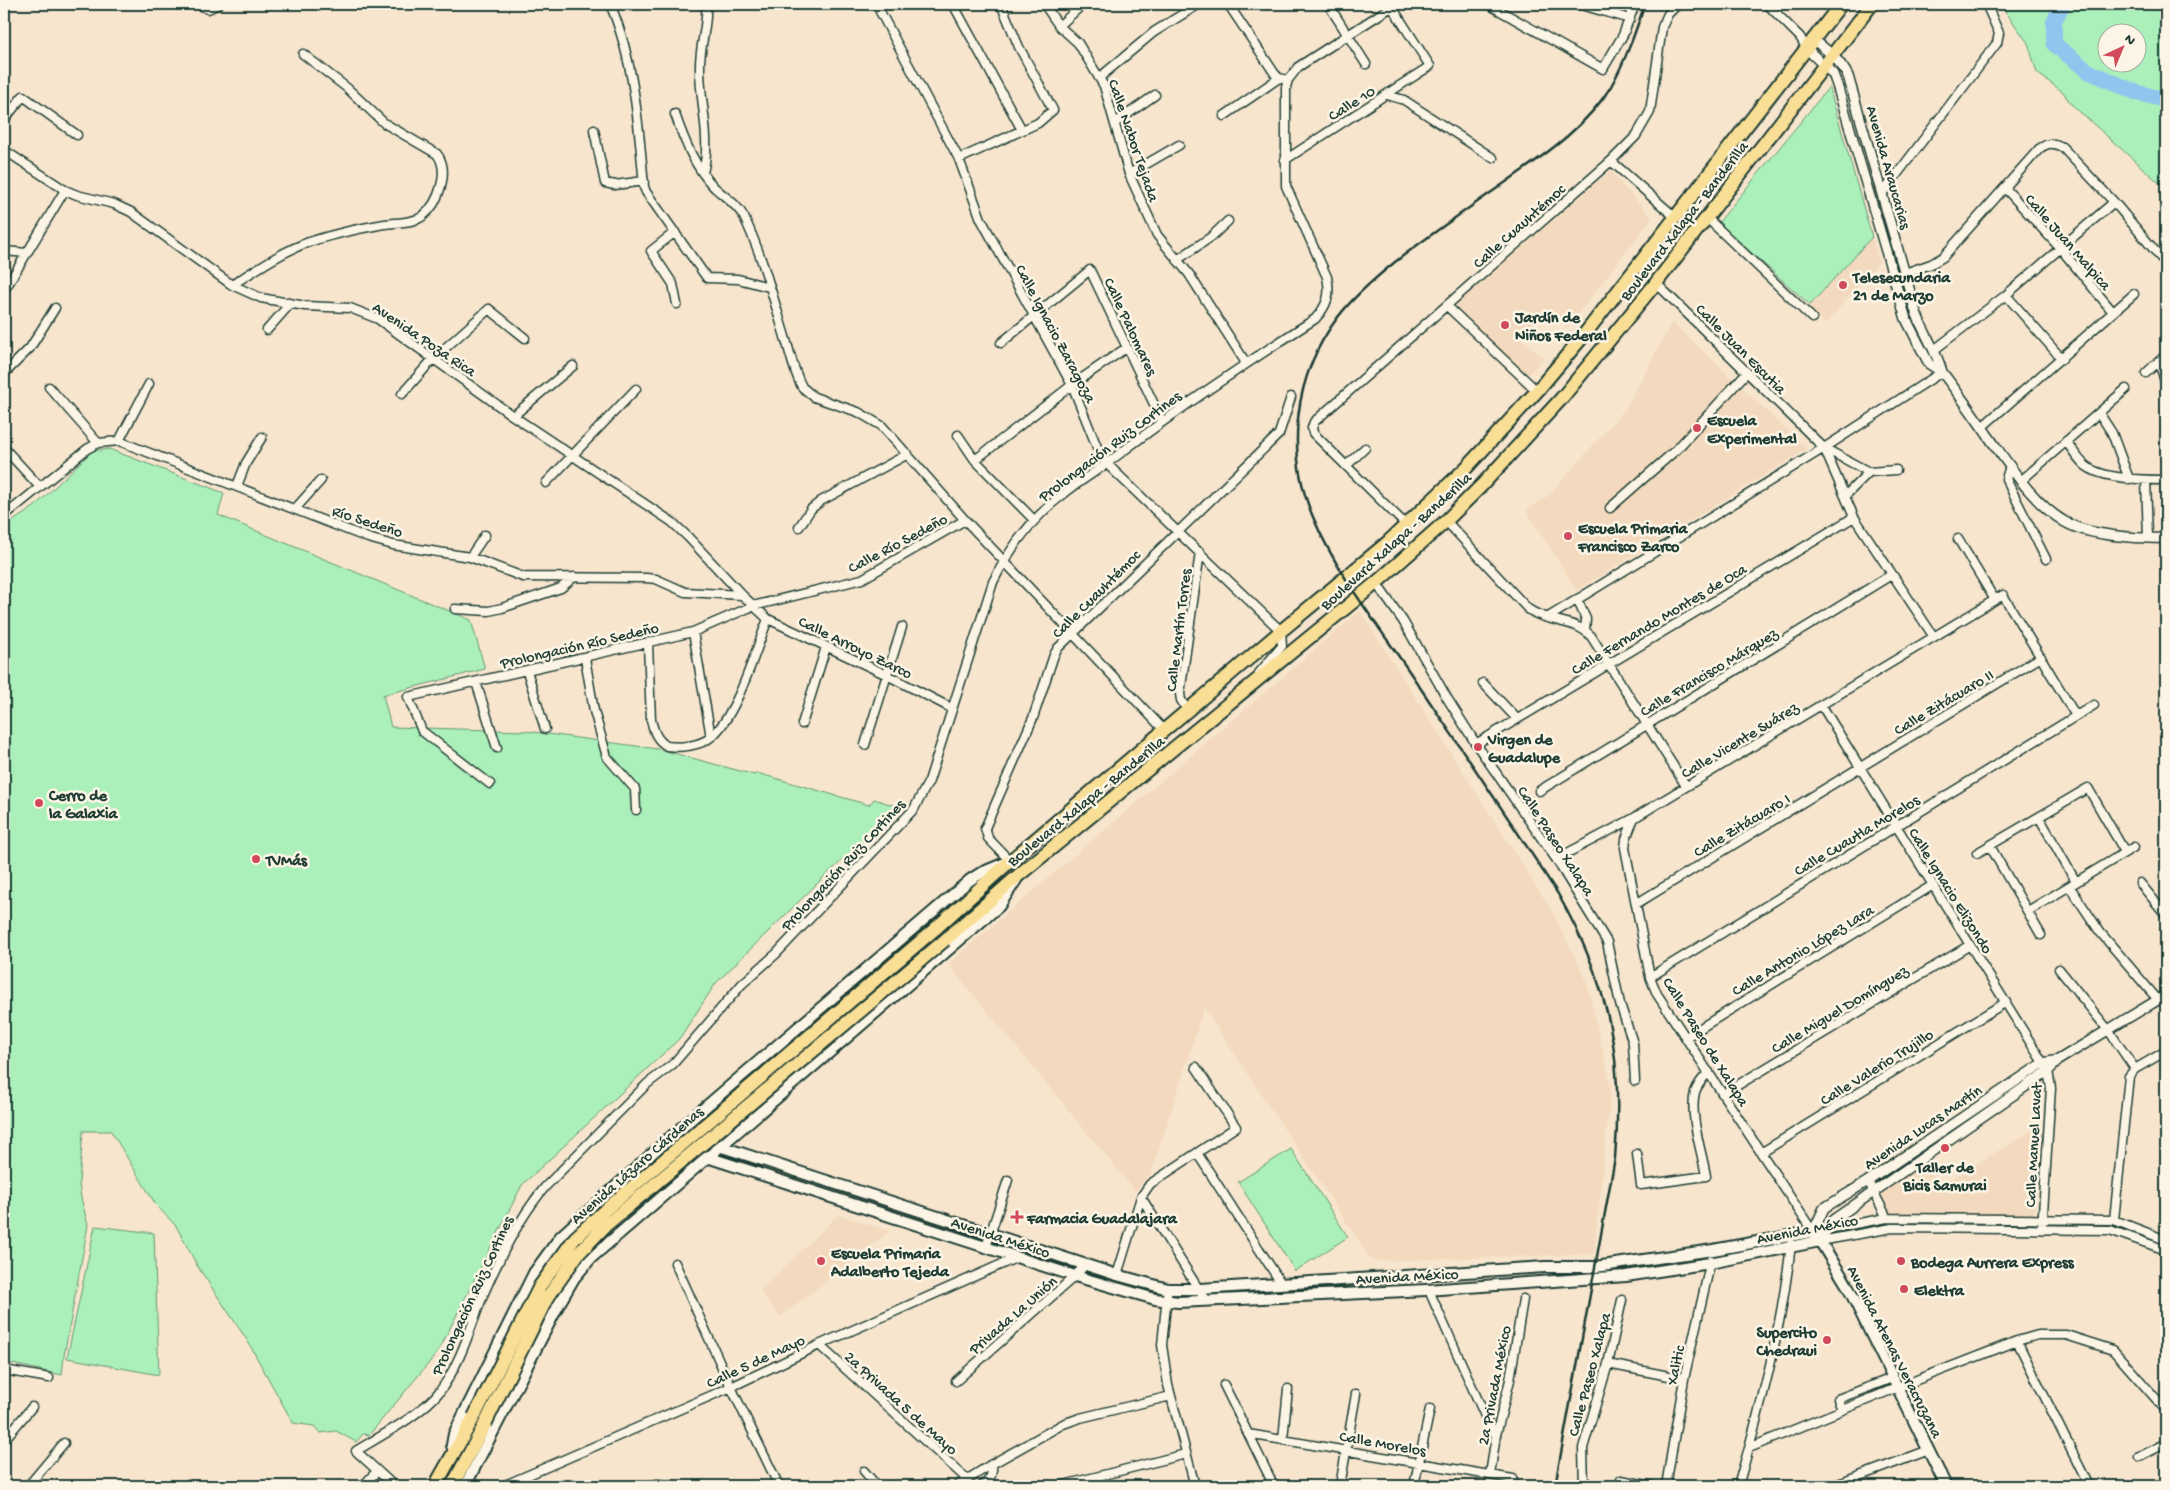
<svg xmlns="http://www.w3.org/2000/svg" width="2170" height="1490" viewBox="0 0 2170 1490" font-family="'Gochi Hand',sans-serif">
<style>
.built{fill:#f3dabe}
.green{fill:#abefba;stroke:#659677;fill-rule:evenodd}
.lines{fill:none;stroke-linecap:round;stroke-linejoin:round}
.river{stroke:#90c6ee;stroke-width:16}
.minor-casing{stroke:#1f3d34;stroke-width:11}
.tertiary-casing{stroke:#1f3d34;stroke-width:12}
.secondary-casing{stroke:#1f3d34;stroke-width:14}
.trunk-casing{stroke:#1f3d34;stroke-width:16}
.minor{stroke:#fcf5e5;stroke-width:8}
.tertiary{stroke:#fcf5e5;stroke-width:9}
.secondary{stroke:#fcf5e5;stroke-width:10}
.trunk{stroke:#f9df96;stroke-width:12}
.rail{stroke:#1f3d34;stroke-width:2.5}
.trunk-bridge-casing{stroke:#1f3d34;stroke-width:16;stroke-linecap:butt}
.trunk-bridge{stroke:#f9df96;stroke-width:12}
.poi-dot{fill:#d1495b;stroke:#fcf5e5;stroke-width:2}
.labels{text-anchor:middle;stroke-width:5;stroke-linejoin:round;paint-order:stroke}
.street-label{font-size:16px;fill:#1f3d34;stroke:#fcf5e5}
.poi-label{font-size:16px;font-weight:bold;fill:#1f3d34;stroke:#fcf5e5;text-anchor:start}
</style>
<rect width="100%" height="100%" fill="#f7e5ce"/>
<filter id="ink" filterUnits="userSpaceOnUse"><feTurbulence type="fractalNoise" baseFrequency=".02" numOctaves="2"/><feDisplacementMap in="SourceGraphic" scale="10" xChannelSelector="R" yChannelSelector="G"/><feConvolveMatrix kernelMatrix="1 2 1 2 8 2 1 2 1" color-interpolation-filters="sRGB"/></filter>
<g filter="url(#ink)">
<path class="built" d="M 1610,171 L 1652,218 L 1567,328 L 1546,311 L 1522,340 L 1544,358 L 1527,376 L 1455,305 Z
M 1872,237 L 1879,262 L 1825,324 L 1807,308 Z
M 1672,322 L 1807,449 L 1577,590 L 1526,511 L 1550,494 L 1626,408 Z
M 1360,611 L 1552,911 L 1586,979 L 1611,1087 L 1594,1254 L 1372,1261 L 1204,1008 L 1151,1174 L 1135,1191 L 948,964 Z
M 2037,1128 L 2034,1216 L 1891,1214 L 1878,1192 L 1924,1161 L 1941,1185 Z
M 838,1215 L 890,1231 L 780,1317 L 760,1291 Z"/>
<path class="green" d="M 2000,4 L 2166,4 L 2166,189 L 2071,104 L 2063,92 L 2037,73 L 2028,43 ZM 2138,32 L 2138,62 L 2108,62 L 2108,32 Z
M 1829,87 L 1872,237 L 1810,305 L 1718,223 Z
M 109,449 L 224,493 L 218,515 L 471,620 L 485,669 L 383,695 L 391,727 L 526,731 L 658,749 L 755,775 L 757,773 L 869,805 L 874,799 L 896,806 L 875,826 L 871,835 L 826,875 L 716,983 L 679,1039 L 522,1185 L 438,1352 L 369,1435 L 363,1434 L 356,1442 L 336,1431 L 320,1433 L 314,1426 L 293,1423 L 247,1340 L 198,1267 L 176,1226 L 156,1205 L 111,1131 L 83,1131 L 79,1183 L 81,1198 L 88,1225 L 64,1356 L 62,1375 L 4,1362 L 4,527 L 34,507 L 92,451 Z
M 1291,1149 L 1348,1237 L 1295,1271 L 1238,1182 Z
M 95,1226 L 154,1233 L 159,1375 L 67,1358 Z"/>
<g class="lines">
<path class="river" d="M 2063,4 L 2054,21 L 2054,44 L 2088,71 L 2135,92 L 2166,100"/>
<g class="minor-casing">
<path id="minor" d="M 197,4 L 208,9 L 219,4
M 610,4 C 634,59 639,127 644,187 L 646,192 L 707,278 L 738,279 L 769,287
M 876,4 L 959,159 L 981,219 L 1072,385 L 1099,452 L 1107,464 L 1281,631 L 1282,646 L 1259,673
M 953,4 L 1022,130
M 1044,4 L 1059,26 L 1078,43 L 1104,86 L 1129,174 L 1157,235 L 1189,274 L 1246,363
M 1228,4 L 1275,74 L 1279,78 L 1288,80
M 1328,4 L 1366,64
M 1488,4 L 1603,69 L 1623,35 L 1635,4
M 1578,4 L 1630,19
M 1767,4 L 1800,37 L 1807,49
M 1059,26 L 1083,4
M 1099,78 L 1154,32 L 1199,4
M 1387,95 L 1404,100 L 1493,158
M 675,114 C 684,140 695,168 715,188 C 725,197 737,204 744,217 C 763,257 773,298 786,340 C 791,356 794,372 802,387 L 814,397 L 858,412 L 882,426 L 965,520 L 1164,730
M 1224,116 L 1279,78
M 4,120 L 23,96 L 77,135
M 1115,123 L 1155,95
M 594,130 L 605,183 L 615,185 L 644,181
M 4,150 L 65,190 L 77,195 L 114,204 L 131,212 L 232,285 L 261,298 L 305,306 L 350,308 L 378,319 L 513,416 L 672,522 L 688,537 L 742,595 L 768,619 L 887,675 L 951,708
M 959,159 L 1038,123 L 1053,110 L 1019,47 L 1001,4
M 1285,160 L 1430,66 L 1392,7
M 1611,161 L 1675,217
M 703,173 C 712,137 699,101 700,65 C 700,44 708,25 706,4
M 1129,174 L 1179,145
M 2005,188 L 2060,248 L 2113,312
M 1882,194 L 1997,43 L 1999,33 L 1986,4
M 1707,218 L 1812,318
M 675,232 L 651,251 L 673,284 L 677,304
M 4,251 L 27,253
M 1177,260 L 1211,237 L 1228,221
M 1905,273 L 1931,264 L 1943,257 L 2039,149 C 2047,143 2053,142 2062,147 L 2114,202 L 2166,264
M 1656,283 L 1824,448 L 1854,517 L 1934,637
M 232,285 C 257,269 281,252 309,242 C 331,235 356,229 379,225 C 392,222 413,224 423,216 C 439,203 450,171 437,154 L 384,123 L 347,88 L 303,54
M 4,291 L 65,190
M 2006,295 L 2062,359
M 1447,306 L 1537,391
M 267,330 L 290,304
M 1001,343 L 1090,270 L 1162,421
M 1934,350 L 2006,295 L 2114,202
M 2159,361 L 2166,385
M 2146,373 L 2166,355
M 4,374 L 30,348 L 55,308
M 49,387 L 98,443
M 402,394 L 434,358 L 489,309 L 525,338
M 2099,413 L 2112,433 L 2129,479
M 513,416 L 573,366
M 1982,427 L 2134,294
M 958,435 L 975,460 L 1034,520
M 119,441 L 149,384
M 2066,441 C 2072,449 2078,460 2086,466 C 2102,479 2146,480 2166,480
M 4,448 L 39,486
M 1824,448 L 1869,472 L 1896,470
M 975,460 L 1072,385 L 1126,348
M 1346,466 L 1365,448
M 2010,466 L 2006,479 L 2046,559
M 2022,480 L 2126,389
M 2146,480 L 2148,538
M 546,483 L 636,389
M 237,486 L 246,463 L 262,437
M 1845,496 L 1869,472
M 1610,508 L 1677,449 L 1747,372
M 295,509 L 321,480
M 4,516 L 87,449 L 98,443 L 119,441 L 368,538 L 393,545 L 470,557 L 523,577 L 646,578 L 656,579 L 685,592 L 742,595
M 1446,521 L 1528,609 C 1547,623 1575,619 1591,636 L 1686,786
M 1406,525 L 1313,433 L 1312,428 L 1314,422 L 1611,161 L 1636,136 L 1650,112 L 1662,27 L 1668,14 L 1678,4
M 799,527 L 811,509 L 821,501 L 908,454
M 1958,539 L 1995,600
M 470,557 L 485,535
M 1376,583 L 1403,621 L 1447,698 L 1476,744 L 1556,859 L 1607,942 L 1620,1004 L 1633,1043 L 1635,1081
M 1577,599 L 1586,619 L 1585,630
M 455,609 L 489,611 L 502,608 L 561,588 L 574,577
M 1547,618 L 1824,448 L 1942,372
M 693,632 L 711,737
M 648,644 L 651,720 C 654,731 656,740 667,746 C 681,748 700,746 711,737 C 737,716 755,651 768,619
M 585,658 L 594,711 L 607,757 L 635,789 L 636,810
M 527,671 L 545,729
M 476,682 L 497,748
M 1483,683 L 1517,719
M 1822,706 L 2048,1071 L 2051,1088 L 2042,1229
M 1188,711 L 1181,700 L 1180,694 L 1200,552
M 802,724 L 826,647
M 1476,744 L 1854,517
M 865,745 L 902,627
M 490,784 L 422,731 L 408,697 L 693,632 L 753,606 L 862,579 L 965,520
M 1539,791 L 1891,575
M 2039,817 L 2076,882
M 1634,818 L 1626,839 L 1625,848 L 1650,977 L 1657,994 L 1813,1232
M 1990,846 L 2041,935
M 1977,853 L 2088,788 L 2125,852
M 1556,859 L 1634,818 L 2003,595 L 2076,716
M 1010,861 L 988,838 L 985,828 L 1033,718 L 1054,655 L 1058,648 L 1279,434 L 1291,397
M 2140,883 L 2166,915
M 2070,887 L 2100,932 L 2158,1000
M 1636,904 L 2041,657
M 2028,911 L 2134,847
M 2059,969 L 2109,1031 L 2135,1069
M 1650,977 L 2094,705
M 1686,1037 L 1933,885
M 1723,1094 L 1970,945
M 1197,1153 L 1281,1283
M 1761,1153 L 2006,1002
M 1637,1154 L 1641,1185 L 1706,1176 C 1702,1152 1689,1115 1695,1092 C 1698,1084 1703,1078 1709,1072
M 1868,1181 L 1887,1218
M 1141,1197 L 1206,1301
M 2114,1220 L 2129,1076 L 2135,1069 L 2166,1051
M 1827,1229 L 1887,1218 L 2114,1220 L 2166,1240
M 1820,1241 L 1892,1228 L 2110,1230 L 2166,1250
M 986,1247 L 1008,1180
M 675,1263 L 731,1387 L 779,1486
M 1117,1275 L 1141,1197 L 1150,1184 L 1236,1127 L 1196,1067
M 1167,1295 L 1162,1345 L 1168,1385 L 1195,1486
M 1431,1295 L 1489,1425 L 1496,1435
M 2017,1341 L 2089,1486
M 819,1345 L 967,1479
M 1608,1364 L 1684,1379
M 4,1370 L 49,1378
M 956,1381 L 1075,1276 L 1085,1265
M 1224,1385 L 1274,1486
M 1842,1410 L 1838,1399 L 1892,1378
M 1248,1434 L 1513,1479
M 1283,1439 L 1288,1389
M 4,1440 L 32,1407
M 1749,1448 L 1896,1388 L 2017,1341 L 2038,1335 L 2066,1335 L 2113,1350 L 2166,1410
M 2139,1457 L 2166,1443
M 864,1471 L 877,1486
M 1490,1475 L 1496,1435 L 1510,1380 L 1523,1299
M 1621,1480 L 1652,1486
M 28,1486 L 64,1443
M 363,1486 L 377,1471
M 394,1486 L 356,1451 C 382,1435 421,1415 440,1391 C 461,1363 471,1325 484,1293 C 500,1256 519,1218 545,1187 L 647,1084 L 673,1064 L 742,984 L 776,954 L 914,809 L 929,781 L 993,582 C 1010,548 1031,519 1061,496 C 1078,482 1097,471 1114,458 C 1179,408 1246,363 1315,319 C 1327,306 1331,295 1327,277 L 1286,186 L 1286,87 L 1288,80 L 1298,67 L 1396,4
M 503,1486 L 731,1387 L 819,1345 L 1018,1257
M 648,1486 L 657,1484 L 674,1486
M 957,1486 L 992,1464 L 1063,1424 L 1080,1418 L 1171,1396
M 982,1486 C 990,1480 993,1475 992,1464
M 1060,1486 L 1186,1454
M 1340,1486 L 1356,1394
M 1414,1486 L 1430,1409
M 1584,1486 L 1583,1448 L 1608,1364 L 1622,1300
M 1666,1486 L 1684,1379 L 1711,1260
M 1738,1486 C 1761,1407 1782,1326 1791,1244
M 1833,1486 L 1929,1450"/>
</g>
<g class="tertiary-casing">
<path id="tertiary" d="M 1814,40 C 1828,51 1840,60 1848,76 L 1915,309 C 1922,331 1936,349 1942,372 C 1959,394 1975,417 1991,440 C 2012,469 2034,504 2065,522 C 2089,536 2139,539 2166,538
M 1807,49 L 1833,74 L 1837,85 L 1906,319 L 1929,364 L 1942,372
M 1813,1232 L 1824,1208 L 1868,1181 L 2043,1063 L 2059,1060
M 1824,1234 L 1833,1220 L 2048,1071 L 2060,1059 L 2166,995"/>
</g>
<g class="secondary-casing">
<path id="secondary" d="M 681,1128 L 719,1146 L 1117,1275 L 1168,1289 L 1200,1289 L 1545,1267 L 1595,1267 L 1713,1250 L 1827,1229
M 668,1139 L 707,1157 L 1075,1276 L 1155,1299 L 1178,1302 L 1426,1290 L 1626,1276 L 1710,1263 L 1820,1241
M 1817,1236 L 1847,1285 L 1946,1486
M 454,1453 L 452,1445 L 454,1434 L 534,1273 L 561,1236 L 681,1128 L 970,880 L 981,873 L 1005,863
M 465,1486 L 559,1304 L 574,1278 L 591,1258 L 999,906 L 1016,880"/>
</g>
<g class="trunk-casing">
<path id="trunk" d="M 935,929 L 1010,861 L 1281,631 L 1387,543 L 1466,468 L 1537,391 L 1584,335 L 1841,4
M 945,940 L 1020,874 L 1376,583 L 1446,521 L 1482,485 L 1561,399 L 1656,283 L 1872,4
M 435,1486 L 474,1417
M 452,1486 L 485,1424"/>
</g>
<use href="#minor" class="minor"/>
<use href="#tertiary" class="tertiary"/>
<use href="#secondary" class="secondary"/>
<use href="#trunk" class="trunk"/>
<path class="rail" d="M 1555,1486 L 1615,1158 C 1624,1054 1609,985 1558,894 C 1510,820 1460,747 1411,674 C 1377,624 1337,574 1313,517 C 1285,451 1294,375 1338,317 C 1354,296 1374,279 1395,262 C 1431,234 1469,208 1506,182 C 1544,155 1585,128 1610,88 C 1625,62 1635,33 1645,4"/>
<g class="trunk-bridge-casing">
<path id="trunk-bridge" d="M 474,1417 L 540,1286 L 575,1238 L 604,1211 L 935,929
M 485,1424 L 547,1298 L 578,1254 L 605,1226 L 945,940"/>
</g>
<use href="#trunk-bridge" class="trunk-bridge"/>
</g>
</g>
<g class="poi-dot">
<circle cx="1843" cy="285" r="5"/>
<circle cx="1505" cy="325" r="5"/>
<circle cx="1697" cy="428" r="5"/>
<circle cx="1568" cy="536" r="5"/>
<circle cx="1478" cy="747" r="5"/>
<circle cx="39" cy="803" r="5"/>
<circle cx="256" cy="859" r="5"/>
<circle cx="1945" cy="1148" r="5"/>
<path d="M1014.5 1209.5h5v5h5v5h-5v5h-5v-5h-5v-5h5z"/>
<circle cx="821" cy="1261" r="5"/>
<circle cx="1901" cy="1261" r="5"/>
<circle cx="1904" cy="1289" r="5"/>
<circle cx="1827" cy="1340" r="5"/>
</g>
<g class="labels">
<g class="street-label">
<text transform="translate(1351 102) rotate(-32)" y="6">Calle 10</text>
<text transform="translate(1135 140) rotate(71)" y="6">Calle Nabor Tejada</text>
<text transform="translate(1890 167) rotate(74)" y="6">Avenida Araucarias</text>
<text transform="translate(1683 220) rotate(-52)" y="6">Boulevard Xalapa - Banderilla</text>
<text transform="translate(1518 225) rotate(-42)" y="6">Calle Cuauhtémoc</text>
<text transform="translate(2069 241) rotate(49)" y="6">Calle Juan Malpica</text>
<text transform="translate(1132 326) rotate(65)" y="6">Calle Palomares</text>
<text transform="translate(1057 333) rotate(62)" y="6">Calle Ignacio Zaragoza</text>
<text transform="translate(425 338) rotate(34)" y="6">Avenida Poza Rica</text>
<text transform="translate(1742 348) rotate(45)" y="6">Calle Juan Escutia</text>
<text transform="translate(1109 445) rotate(-37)" y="6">Prolongación Ruiz Cortines</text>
<text transform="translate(368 520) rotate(18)" y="6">Río Sedeño</text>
<text transform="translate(1395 540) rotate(-42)" y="6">Boulevard Xalapa - Banderilla</text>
<text transform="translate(897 542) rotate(-28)" y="6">Calle Río Sedeño</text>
<text transform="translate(1095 593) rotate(-45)" y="6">Calle Cuauhtémoc</text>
<text transform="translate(1658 618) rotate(-31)" y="6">Calle Fernando Montes de Oca</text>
<text transform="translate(1177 630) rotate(-83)" y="6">Calle Martín Torres</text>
<text transform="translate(579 644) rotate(-13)" y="6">Prolongación Río Sedeño</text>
<text transform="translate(856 646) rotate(26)" y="6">Calle Arroyo Zarco</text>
<text transform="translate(1708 671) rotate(-31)" y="6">Calle Francisco Márquez</text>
<text transform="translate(1943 701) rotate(-31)" y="6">Calle Zitácuaro II</text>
<text transform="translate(1739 739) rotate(-31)" y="6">Calle Vicente Suárez</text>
<text transform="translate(1085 800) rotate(-39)" y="6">Boulevard Xalapa - Banderilla</text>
<text transform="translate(1741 824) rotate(-31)" y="6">Calle Zitácuaro I</text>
<text transform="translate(1856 834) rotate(-31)" y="6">Calle Cuautla Morelos</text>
<text transform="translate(1557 840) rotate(57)" y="6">Calle Paseo Xalapa</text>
<text transform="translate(842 864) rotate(-47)" y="6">Prolongación Ruiz Cortines</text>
<text transform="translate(1952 890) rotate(58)" y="6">Calle Ignacio Elizondo</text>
<text transform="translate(1802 949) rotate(-31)" y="6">Calle Antonio López Lara</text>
<text transform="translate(1839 1008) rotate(-31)" y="6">Calle Miguel Domínguez</text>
<text transform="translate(1707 1041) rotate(58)" y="6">Calle Paseo de Xalapa</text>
<text transform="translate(1876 1066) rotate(-32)" y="6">Calle Valerio Trujillo</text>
<text transform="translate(1922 1126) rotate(-34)" y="6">Avenida Lucas Martín</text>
<text transform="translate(2032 1145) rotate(-87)" y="6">Calle Manuel Lavat</text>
<text transform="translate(636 1164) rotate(-41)" y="6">Avenida Lázaro Cárdenas</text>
<text transform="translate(1807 1228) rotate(-11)" y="6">Avenida México</text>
<text transform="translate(1001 1236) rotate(18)" y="6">Avenida México</text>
<text transform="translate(1407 1275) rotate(-3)" y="6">Avenida México</text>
<text transform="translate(471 1295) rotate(-65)" y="6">Prolongación Ruiz Cortines</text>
<text transform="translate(1012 1314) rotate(-41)" y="6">Privada La Unión</text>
<text transform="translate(1896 1351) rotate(63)" y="6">Avenida Atenas Veracruzana</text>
<text transform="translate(755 1360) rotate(-25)" y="6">Calle 5 de Mayo</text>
<text transform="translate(1674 1365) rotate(-78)" y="6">Xalitic</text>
<text transform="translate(1588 1374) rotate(-75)" y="6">Calle Paseo Xalapa</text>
<text transform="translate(1493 1385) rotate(-79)" y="6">2a Privada México</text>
<text transform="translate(902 1402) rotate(42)" y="6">2a Privada 5 de Mayo</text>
<text transform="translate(1383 1442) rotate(10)" y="6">Calle Morelos</text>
</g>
<g class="poi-label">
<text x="1853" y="282">Telesecundaria<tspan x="1853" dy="18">21 de Marzo</tspan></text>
<text x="1515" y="322">Jardín de<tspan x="1515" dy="18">Niños Federal</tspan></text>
<text x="1707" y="425">Escuela<tspan x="1707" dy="18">Experimental</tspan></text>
<text x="1578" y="533">Escuela Primaria<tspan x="1578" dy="18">Francisco Zarco</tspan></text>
<text x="1488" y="744">Virgen de<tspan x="1488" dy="18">Guadalupe</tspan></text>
<text x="49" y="800">Cerro de<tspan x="49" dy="18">la Galaxia</tspan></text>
<text x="266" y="865">TVMás</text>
<text x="1945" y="1172" text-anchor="middle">Taller de<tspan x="1945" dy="18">Bicis Samurai</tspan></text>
<text x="1027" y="1223">Farmacia Guadalajara</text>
<text x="831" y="1258">Escuela Primaria<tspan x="831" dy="18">Adalberto Tejeda</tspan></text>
<text x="1911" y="1267">Bodega Aurrera Express</text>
<text x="1914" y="1295">Elektra</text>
<text x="1817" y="1337" text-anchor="end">Supercito<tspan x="1817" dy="18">Chedraui</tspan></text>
</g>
</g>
<rect width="2170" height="1490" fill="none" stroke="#fcf5e5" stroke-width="20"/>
<rect x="10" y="10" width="2150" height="1470" fill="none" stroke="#1f3d34" stroke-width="2" filter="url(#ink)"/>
<g transform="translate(2122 48) rotate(44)"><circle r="24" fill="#fcf5e5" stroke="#a4ab9e"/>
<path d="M0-4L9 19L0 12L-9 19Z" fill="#d1495b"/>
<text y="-8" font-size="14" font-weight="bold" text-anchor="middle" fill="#1f3d34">N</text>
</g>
</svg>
